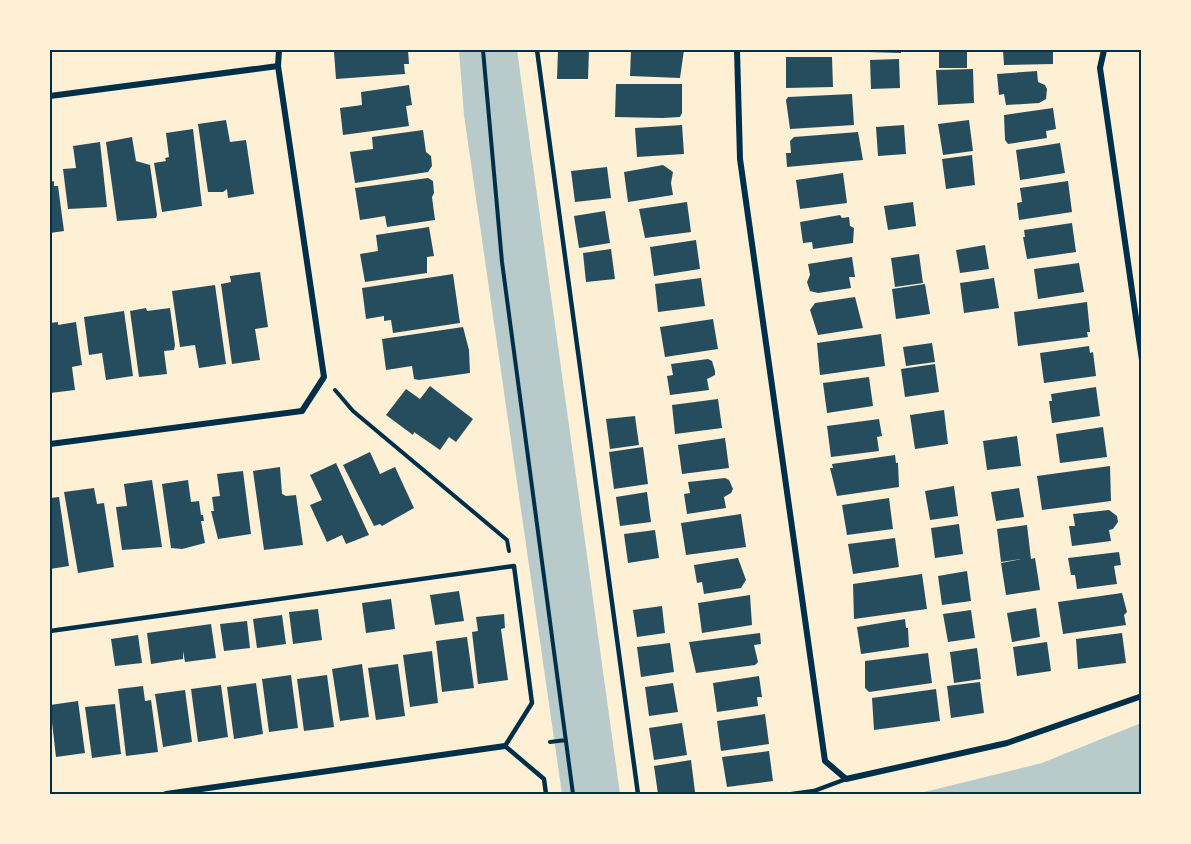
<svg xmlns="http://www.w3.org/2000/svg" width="1191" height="844" viewBox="0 0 1191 844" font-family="Roboto,sans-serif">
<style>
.green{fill:#b9caca}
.building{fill:#264d5e}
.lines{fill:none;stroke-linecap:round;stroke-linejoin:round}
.path{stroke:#003049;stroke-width:4}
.service{stroke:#003049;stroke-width:4.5}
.minor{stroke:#003049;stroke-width:6}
.neatline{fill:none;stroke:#003049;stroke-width:2}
</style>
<rect width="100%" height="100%" fill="#fdf0d5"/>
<path class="green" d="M 459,50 L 517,50 L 620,794 L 562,794 L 464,115 Z
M 1141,723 L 1141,794 L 916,794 L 1042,763 Z"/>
<path class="building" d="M 357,50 L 408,50 L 409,64 L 404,64 L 405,74 L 336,79 L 334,52 Z
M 558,50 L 589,50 L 588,79 L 557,79 Z
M 631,50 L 684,50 L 680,78 L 630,76 Z
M 868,50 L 901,50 L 901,53 L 868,52 Z
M 939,50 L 967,50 L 967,68 L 939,68 Z
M 1003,50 L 1053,50 L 1053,64 L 1004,65 Z
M 786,57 L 832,57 L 833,87 L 786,88 Z
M 899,59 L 900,88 L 871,89 L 870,60 Z
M 973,69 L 974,103 L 938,105 L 936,70 Z
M 1037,71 L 1038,82 L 1045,85 L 1047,89 L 1046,99 L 1039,103 L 1006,105 L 1004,94 L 999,95 L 997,74 Z
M 616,84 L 682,84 L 682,113 L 680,117 L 662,118 L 615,117 Z
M 409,85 L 412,105 L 406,106 L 409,126 L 343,135 L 340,108 L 362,105 L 361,92 Z
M 852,94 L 854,125 L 790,129 L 786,100 L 788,97 Z
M 1053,108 L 1056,129 L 1046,131 L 1047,138 L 1008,144 L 1005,140 L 1004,115 Z
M 226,120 L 230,142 L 246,140 L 254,194 L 228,198 L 227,189 L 223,192 L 208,192 L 198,124 Z
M 969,120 L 973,151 L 943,155 L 938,124 Z
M 682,125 L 684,154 L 637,157 L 635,128 Z
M 904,125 L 906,154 L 878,156 L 876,127 Z
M 193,129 L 202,206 L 162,212 L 154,163 L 166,161 L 165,158 L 169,157 L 166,133 Z
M 423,130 L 426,152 L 431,156 L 432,166 L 428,172 L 355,183 L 350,152 L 373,149 L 372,137 Z
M 858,132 L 863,160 L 787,167 L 786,153 L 791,153 L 790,141 L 794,137 Z
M 132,137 L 136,161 L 150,165 L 157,215 L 156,218 L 117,221 L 106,142 Z
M 100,142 L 107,207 L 68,209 L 63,169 L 76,168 L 73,146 Z
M 1060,143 L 1065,173 L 1020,180 L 1016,150 Z
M 972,155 L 975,185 L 946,189 L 942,159 Z
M 663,165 L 673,172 L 671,183 L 673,195 L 628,202 L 624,172 Z
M 607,167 L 611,198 L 575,202 L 571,171 Z
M 843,173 L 847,203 L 800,209 L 796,180 Z
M 428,178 L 433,181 L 434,193 L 432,197 L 435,220 L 387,227 L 385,216 L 360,220 L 355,188 Z
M 54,181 L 54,186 L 58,186 L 64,231 L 50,233 L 50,182 Z
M 1068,181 L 1072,212 L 1019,220 L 1017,203 L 1022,202 L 1020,188 Z
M 687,202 L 691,232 L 645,238 L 639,209 Z
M 913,202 L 916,226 L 888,230 L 884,206 Z
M 605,211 L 610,243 L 579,248 L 574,216 Z
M 840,215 L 842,218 L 849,217 L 850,226 L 854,228 L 853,243 L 813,249 L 812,242 L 803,243 L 800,222 Z
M 1072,223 L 1076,252 L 1027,259 L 1023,237 L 1025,237 L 1024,230 Z
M 429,227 L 434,256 L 427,257 L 427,273 L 365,282 L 360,254 L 378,251 L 376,235 Z
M 696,240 L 700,269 L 654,276 L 650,247 Z
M 985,245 L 989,269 L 960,273 L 956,250 Z
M 611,249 L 615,279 L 586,282 L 583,253 Z
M 919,254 L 923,283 L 895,287 L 891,258 Z
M 852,257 L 855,277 L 849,277 L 851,288 L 818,293 L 810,291 L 807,282 L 810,275 L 808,264 Z
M 1079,263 L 1084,292 L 1038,299 L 1034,269 Z
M 260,272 L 268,327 L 255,329 L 260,360 L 232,364 L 221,284 L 231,282 L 230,276 Z
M 453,274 L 460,323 L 393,333 L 391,320 L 384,321 L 384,316 L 366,319 L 362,288 Z
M 701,278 L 705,306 L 658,312 L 655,284 Z
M 994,278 L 999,308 L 964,313 L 960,283 Z
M 925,284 L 930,314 L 896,319 L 892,289 Z
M 215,285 L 226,364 L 199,368 L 195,345 L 180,347 L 172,291 Z
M 855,297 L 863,328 L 818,335 L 810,310 L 815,303 Z
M 1087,302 L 1090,332 L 1087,332 L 1088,337 L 1018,346 L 1014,312 Z
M 146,308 L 147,311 L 170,308 L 175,345 L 174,350 L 164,351 L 167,374 L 139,377 L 130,311 Z
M 124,311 L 133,376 L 106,380 L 102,353 L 89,355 L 84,317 Z
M 713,319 L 718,349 L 665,357 L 660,327 Z
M 58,322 L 58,325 L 76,322 L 82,365 L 72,367 L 75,390 L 50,393 L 50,323 Z
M 463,327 L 469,350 L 470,373 L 419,380 L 414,379 L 412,366 L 386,370 L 382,339 Z
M 881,334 L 885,366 L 820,375 L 817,343 Z
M 932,343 L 935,362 L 906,366 L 903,347 Z
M 1089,346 L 1090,353 L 1093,352 L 1096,376 L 1044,383 L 1040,353 Z
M 708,359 L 712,361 L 715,371 L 715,375 L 707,379 L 709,390 L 670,395 L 667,376 L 673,375 L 671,364 Z
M 935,364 L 939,392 L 905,397 L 901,369 Z
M 869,377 L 873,406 L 827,413 L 823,383 Z
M 430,386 L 473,419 L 456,442 L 449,437 L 440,450 L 414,432 L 413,435 L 386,415 L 406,389 L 420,399 Z
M 1096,387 L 1100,416 L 1052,423 L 1049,401 L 1052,401 L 1051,394 Z
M 718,399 L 722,428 L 675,434 L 672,405 Z
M 944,410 L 948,444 L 915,449 L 910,415 Z
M 635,416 L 639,445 L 610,449 L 606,419 Z
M 879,419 L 882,436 L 877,437 L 879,451 L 831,457 L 827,426 Z
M 1103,427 L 1107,457 L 1060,463 L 1056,434 Z
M 1017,436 L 1021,466 L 987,470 L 983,441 Z
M 725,438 L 729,468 L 682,474 L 678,445 Z
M 643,447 L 648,484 L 614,489 L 609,452 Z
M 370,452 L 380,474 L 395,467 L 414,508 L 382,526 L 380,524 L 374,526 L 343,465 Z
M 895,455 L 896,463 L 898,463 L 899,487 L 837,496 L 830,468 L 833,468 L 832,464 Z
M 336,463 L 369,535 L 346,544 L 342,535 L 327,542 L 310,505 L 322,500 L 310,475 Z
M 1110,466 L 1111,501 L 1042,510 L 1037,476 Z
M 280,467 L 282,494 L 286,496 L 296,495 L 303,545 L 264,550 L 253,471 Z
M 243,471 L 251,534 L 218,539 L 211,511 L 214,511 L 212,497 L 220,496 L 217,474 Z
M 725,478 L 729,480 L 733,489 L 731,493 L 724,497 L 726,508 L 687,514 L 684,494 L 690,493 L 688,482 Z
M 152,480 L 162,547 L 122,550 L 116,507 L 127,506 L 124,484 Z
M 188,480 L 191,502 L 199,501 L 201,515 L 203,515 L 204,521 L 201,521 L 205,543 L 182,549 L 171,548 L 162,484 Z
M 954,486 L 958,516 L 930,520 L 925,491 Z
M 94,488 L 97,504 L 104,503 L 114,567 L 78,573 L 64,492 Z
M 1019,488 L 1024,517 L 996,521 L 991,492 Z
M 647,492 L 651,522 L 620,526 L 616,497 Z
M 59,497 L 69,566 L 50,569 L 50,498 Z
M 889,498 L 893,529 L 847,535 L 842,505 Z
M 1109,510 L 1117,516 L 1118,522 L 1113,529 L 1109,530 L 1111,541 L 1072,546 L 1069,526 L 1075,526 L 1073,514 Z
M 741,514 L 746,547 L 686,555 L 681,523 Z
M 959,524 L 963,554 L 935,558 L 931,528 Z
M 1027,525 L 1031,559 L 1035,558 L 1040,590 L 1006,595 L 1001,563 L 1022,559 L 1001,562 L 997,529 Z
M 655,530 L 659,558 L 628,563 L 624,534 Z
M 895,538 L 899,567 L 853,574 L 848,544 Z
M 1119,552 L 1121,565 L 1114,566 L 1117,584 L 1077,589 L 1075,575 L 1071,575 L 1068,558 Z
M 738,558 L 746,580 L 741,588 L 704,594 L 702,582 L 697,583 L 694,565 Z
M 967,571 L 971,601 L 942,605 L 938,576 Z
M 922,574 L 927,609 L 854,619 L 853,584 Z
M 459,591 L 464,621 L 435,625 L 430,595 Z
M 1122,593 L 1127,612 L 1124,615 L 1126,625 L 1063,634 L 1058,602 Z
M 750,595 L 752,625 L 702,633 L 698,603 Z
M 391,599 L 395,629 L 366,633 L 362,603 Z
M 662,606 L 665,633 L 637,637 L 633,610 Z
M 1036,608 L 1040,637 L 1012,642 L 1007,613 Z
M 318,609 L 322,640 L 293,644 L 289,612 Z
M 971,610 L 975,638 L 948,642 L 943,614 Z
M 504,614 L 505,628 L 501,629 L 508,680 L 478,684 L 472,632 L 478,631 L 476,617 Z
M 282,615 L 286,644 L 257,648 L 253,619 Z
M 905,619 L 906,628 L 908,628 L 909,647 L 861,654 L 857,627 Z
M 247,621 L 250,648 L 224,651 L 220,624 Z
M 211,624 L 216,658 L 185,662 L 183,651 L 183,659 L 151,664 L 147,633 Z
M 760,633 L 761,644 L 754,645 L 758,662 L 755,665 L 696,673 L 689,642 Z
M 1122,633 L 1126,663 L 1078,669 L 1076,639 Z
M 138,635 L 142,663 L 115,666 L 111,639 Z
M 467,637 L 474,688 L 442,692 L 436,641 Z
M 1047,642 L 1051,671 L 1017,676 L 1013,647 Z
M 670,643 L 674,672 L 641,677 L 637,647 Z
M 977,648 L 981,679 L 954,683 L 950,652 Z
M 432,651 L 438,703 L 410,707 L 403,655 Z
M 928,653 L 932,683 L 869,692 L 865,688 L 865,661 Z
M 362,664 L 369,717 L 340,721 L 332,669 Z
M 398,664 L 405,716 L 376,720 L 368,668 Z
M 291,675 L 298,728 L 269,732 L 262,679 Z
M 327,675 L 334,727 L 304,731 L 297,679 Z
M 759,676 L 762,697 L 757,697 L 758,706 L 717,712 L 713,683 Z
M 980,682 L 984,713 L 951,718 L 947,686 Z
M 256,683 L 263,734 L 234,739 L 227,687 Z
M 673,683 L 678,712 L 649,716 L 645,687 Z
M 221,685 L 228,737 L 198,742 L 191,689 Z
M 143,686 L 145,701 L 151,700 L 158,752 L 126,756 L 118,689 Z
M 936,689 L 940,721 L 874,730 L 872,698 Z
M 185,690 L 192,742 L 163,747 L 155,694 Z
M 78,701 L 85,753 L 56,757 L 50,705 Z
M 115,704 L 121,754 L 92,758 L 85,707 Z
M 765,714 L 769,744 L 721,751 L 717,721 Z
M 682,723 L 687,755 L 654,760 L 649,728 Z
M 769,751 L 773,781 L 727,787 L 722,757 Z
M 691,760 L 695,792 L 658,794 L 654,766 Z"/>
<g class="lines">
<path class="path" d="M 483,50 L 502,262 L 573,794
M 335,390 L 353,411 L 507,540 L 509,551
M 550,742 L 566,740"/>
<path class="service" d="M 537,50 L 638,794
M 50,631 L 514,566 L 532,703 L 505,746 L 544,779 L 546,794
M 792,794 L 814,791 L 846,779"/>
<path class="minor" d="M 737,50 L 740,159 L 825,761 L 846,779 L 1007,743 L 1142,696
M 1104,50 L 1100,68 L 1142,360
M 50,96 L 278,66
M 50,444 L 302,411 L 324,377 L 278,66 L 279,50
M 166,794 L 505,746"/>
</g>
<rect width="1191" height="844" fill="none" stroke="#fdf0d5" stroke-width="102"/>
<rect x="51" y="51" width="1089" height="742" class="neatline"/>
</svg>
